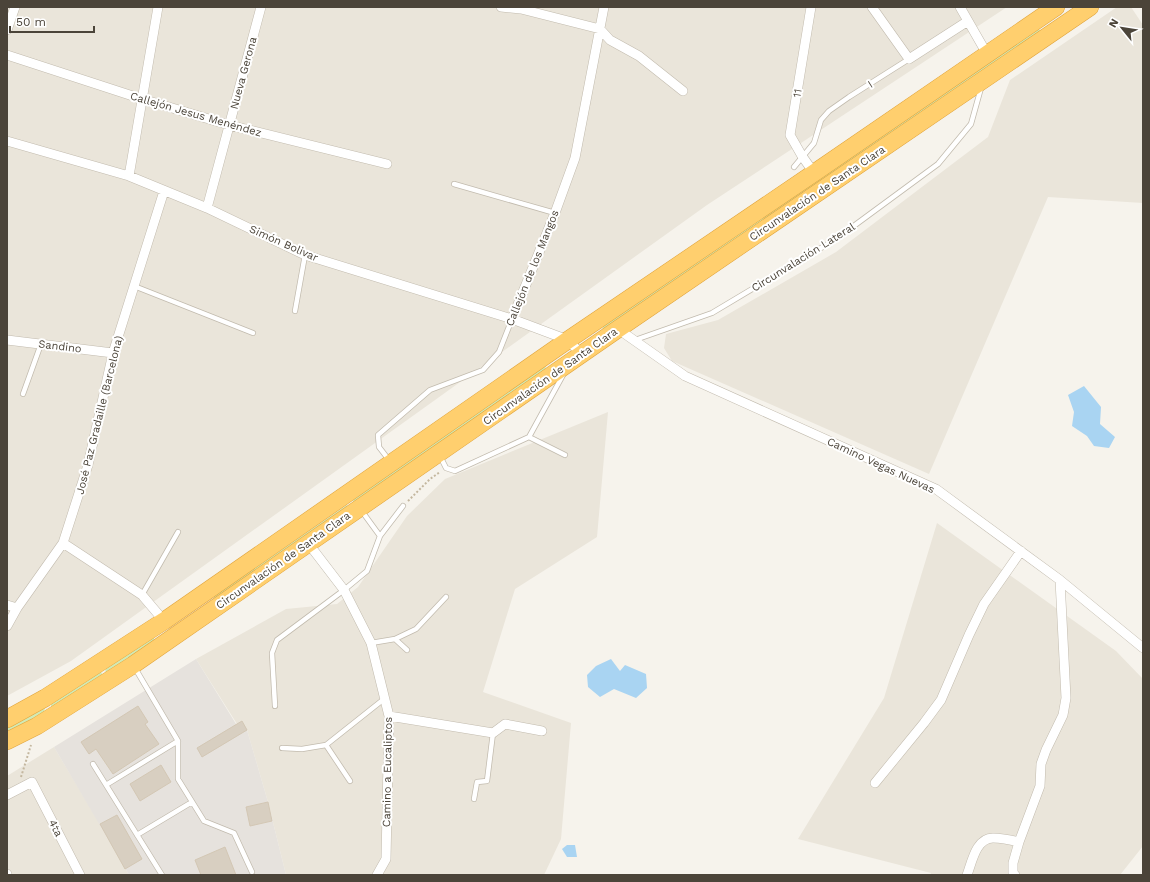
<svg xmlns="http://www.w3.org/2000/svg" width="1150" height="882" viewBox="0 0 1150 882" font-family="'Work Sans',sans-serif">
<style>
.residential{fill:#eae5da}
.industrial{fill:#e6e2dd}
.green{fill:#d2eab5}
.water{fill:#a9d4f2}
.building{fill:#d8cfc1;stroke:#d3c7b4}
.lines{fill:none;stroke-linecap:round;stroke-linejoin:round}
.lane-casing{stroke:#c2bbae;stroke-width:6}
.street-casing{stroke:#c2bbae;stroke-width:10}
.highway-casing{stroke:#e0a43c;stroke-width:18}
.path{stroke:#c4b79f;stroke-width:2;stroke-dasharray:2 2;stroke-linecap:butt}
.lane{stroke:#fff;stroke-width:4.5}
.street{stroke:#fff;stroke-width:9}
.highway{stroke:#ffcf6e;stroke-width:17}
.labels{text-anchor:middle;stroke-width:4;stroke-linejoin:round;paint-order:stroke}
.street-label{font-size:11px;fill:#4b4439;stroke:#fff}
</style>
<rect width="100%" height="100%" fill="#f6f3ec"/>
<path class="residential" d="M 7,7 L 1007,7 L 707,205 L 71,661 L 7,696 Z
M 1117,7 L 1131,7 L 1143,25 L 1143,203 L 1048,197 L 929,474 L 672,361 L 664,348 L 666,334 L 718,320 L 836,252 L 988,137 L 1010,80 Z
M 608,412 L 597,537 L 515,589 L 483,692 L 571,723 L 561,839 L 544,875 L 286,875 L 268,802 L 247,730 L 237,724 L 196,659 L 286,609 L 337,604 L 358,587 L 407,516 L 445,479 Z
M 937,523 L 1116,651 L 1143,679 L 1143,846 L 1120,875 L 930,875 L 931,873 L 798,839 L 884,698 Z
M 54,747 L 100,824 L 129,875 L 7,875 L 7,776 Z"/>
<path class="industrial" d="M 196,659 L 236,724 L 242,721 L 247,730 L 268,802 L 286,875 L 129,875 L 54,747 Z"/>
<path class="green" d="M 1036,28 L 1042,31 L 601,332 L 605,323 Z
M 546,365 L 544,375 L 354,504 L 353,499 Z
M 347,505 L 349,508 L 214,601 L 214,596 Z
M 154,635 L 154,643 L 105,675 L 106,667 Z
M 101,671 L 103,678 L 51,710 L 51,703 Z
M 45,706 L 44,713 L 7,734 L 7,725 Z"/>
<path class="water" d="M 1084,386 L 1101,407 L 1100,424 L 1115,437 L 1109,448 L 1094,446 L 1087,436 L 1072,426 L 1074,412 L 1068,395 Z
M 611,659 L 620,671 L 625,665 L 646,674 L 647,688 L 636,698 L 614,689 L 600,697 L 588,687 L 587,675 L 596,666 Z
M 567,845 L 575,845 L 577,857 L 567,857 L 562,849 Z"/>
<path class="building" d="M 138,706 L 148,722 L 145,724 L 159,744 L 113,774 L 96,749 L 89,754 L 81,742 Z
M 242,721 L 247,730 L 202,757 L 197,748 Z
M 161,765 L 171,782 L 140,801 L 130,784 Z
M 268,802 L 272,821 L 250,826 L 246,807 Z
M 117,815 L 142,859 L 125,869 L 100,824 Z
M 225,847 L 236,875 L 201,875 L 195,860 Z"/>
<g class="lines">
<g class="lane-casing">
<path id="lane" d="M 794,167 L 814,143 L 821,120 L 829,111 L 849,97 L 909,59
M 454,184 L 555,213
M 134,286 L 253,333
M 295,311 L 305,255
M 635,340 L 712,313 L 836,239 L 938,164 L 971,124 L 981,88
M 23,394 L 41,344
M 529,437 L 565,455
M 440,456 L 446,468 L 455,471 L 529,437 L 563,375
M 389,460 L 379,447 L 378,435 L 430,390 L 483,370 L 499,352 L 512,319
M 361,510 L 380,536
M 142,595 L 178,532
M 395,639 L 416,629 L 446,597
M 371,643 L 395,639 L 407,650
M 135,668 L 178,741 L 178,779 L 204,821 L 234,833 L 252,872
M 275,706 L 272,653 L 277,640 L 344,590 L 367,571 L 380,536 L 403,506
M 326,745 L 350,781
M 282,748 L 302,749 L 326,745 L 384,699
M 93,764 L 162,875
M 106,785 L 178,741
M 474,799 L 477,782 L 487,781 L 493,733
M 137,835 L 192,802"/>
</g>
<g class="street-casing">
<path id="street" d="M 501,7 L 521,9 L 600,29 L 610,40 L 639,56 L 683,91
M 811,7 L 790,135 L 802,156 L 814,173
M 872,7 L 909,59 L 968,21
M 960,7 L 987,54
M 7,30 L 15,7
M 7,55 L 142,99 L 229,125 L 387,164
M 7,141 L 129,176 L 207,208 L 305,255 L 512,319 L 568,340 L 581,354
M 129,176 L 158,7
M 207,208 L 261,7
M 512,319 L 555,213 L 575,158 L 604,7
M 618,329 L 685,376 L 936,489 L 1060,580 L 1143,648
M 7,340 L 113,353
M 63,543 L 142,595 L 164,621
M 308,543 L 344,590 L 371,643 L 389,716 L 386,859 L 377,875
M 7,605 L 17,608
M 7,626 L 17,608 L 63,543 L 88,465 L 113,353 L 164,191
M 389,716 L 493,733 L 505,724 L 542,731
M 875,783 L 924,723 L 941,700 L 969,635 L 984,604 L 1021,551
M 7,795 L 32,782 L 80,875
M 7,874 L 7,875
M 967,875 C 972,862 976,838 993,838 C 1002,838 1011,840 1019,842
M 1015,875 L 1013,873 L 1013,863 L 1019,842 L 1040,786 L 1041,764 L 1046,750 L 1063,715 L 1066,698 L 1060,580"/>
</g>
<g class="highway-casing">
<path id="highway" d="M 7,719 L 45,698 L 164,621 L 568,340 L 814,173 L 1056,7
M 7,741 L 37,726 L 133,665 L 618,329 L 1090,7"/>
</g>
<path class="path" d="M 408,501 L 430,479 L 440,472
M 21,777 L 31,745"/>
<use href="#lane" class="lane"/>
<use href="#street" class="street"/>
<use href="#highway" class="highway"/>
</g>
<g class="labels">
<g class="street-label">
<text transform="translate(243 73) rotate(-75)" y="4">Nueva Gerona</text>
<text transform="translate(870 84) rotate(-32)" y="4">I</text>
<text transform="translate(797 93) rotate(-80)" y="4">11</text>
<text transform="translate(196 114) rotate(16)" y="4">Callejón Jesus Menéndez</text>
<text transform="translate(817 193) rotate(-34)" y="4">Circunvalación de Santa Clara</text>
<text transform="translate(284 243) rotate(24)" y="4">Simón Bolivar</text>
<text transform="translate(803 257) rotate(-32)" y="4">Circunvalación Lateral</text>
<text transform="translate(532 268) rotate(-68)" y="4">Callejón de los Mangos</text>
<text transform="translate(60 346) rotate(7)" y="4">Sandino</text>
<text transform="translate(550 376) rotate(-35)" y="4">Circunvalación de Santa Clara</text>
<text transform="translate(99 415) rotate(-76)" y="4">José Paz Gradaille (Barcelona)</text>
<text transform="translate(881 465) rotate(25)" y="4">Camino Vegas Nuevas</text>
<text transform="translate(283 560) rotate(-35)" y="4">Circunvalación de Santa Clara</text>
<text transform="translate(387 772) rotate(-89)" y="4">Camino a Eucaliptos</text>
<text transform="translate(56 828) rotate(63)" y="4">4ta</text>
</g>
</g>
<rect width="1150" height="882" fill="none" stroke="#4b4439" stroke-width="16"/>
<g transform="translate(1122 28) rotate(300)" stroke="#ffffff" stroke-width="3" paint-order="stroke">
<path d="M0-3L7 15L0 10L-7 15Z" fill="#4b4439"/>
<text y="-6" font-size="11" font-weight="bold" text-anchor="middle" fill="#4b4439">N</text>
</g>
<path d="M10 26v6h84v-6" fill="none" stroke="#4b4439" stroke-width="2"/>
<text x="16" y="26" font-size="12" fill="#4b4439" stroke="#ffffff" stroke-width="3" paint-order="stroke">50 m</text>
</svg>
